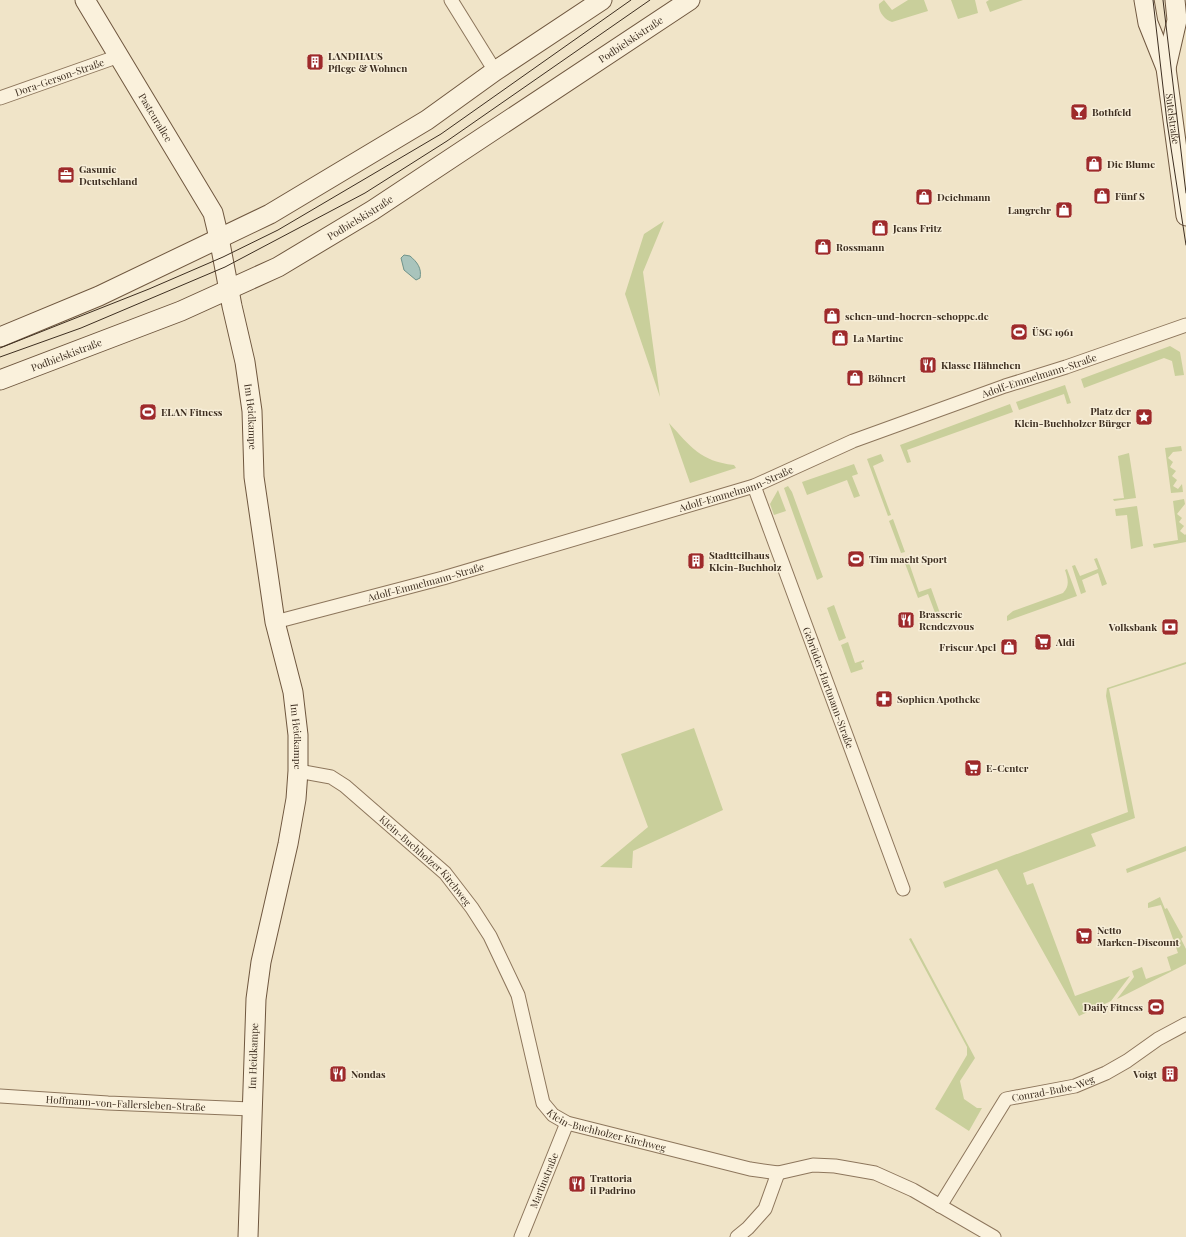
<svg xmlns="http://www.w3.org/2000/svg" width="1186" height="1237" viewBox="0 0 1186 1237" font-family="'Playfair Display',serif">
<style>
.green{fill:#c9cf9b}
.water{fill:#a9c4bc;stroke:#6f938a}
.lines{fill:none;stroke-linecap:round;stroke-linejoin:round}
.street-casing{stroke:#8d765c;stroke-width:15}
.secondary-casing{stroke:#6f573f;stroke-width:21}
.street{stroke:#faf1dc;stroke-width:13}
.secondary{stroke:#faf1dc;stroke-width:19}
.tram{stroke:#3d2e20;stroke-width:1}
.labels{text-anchor:middle;stroke-width:3;stroke-linejoin:round;paint-order:stroke}
.street-label{font-size:10px;fill:#3d2e20;stroke:#f7eed8}
.poi-label{font-size:10px;font-weight:bold;fill:#3d2e20;stroke:#f7eed8;text-anchor:start}
</style>
<rect width="100%" height="100%" fill="#f0e4c8"/>
<path class="green" d="M 884,0 L 892,10 L 908,0 L 924,0 L 928,11 L 892,22 C 885,20 878,12 879,4 Z
M 951,0 L 975,0 L 978,13 L 958,19 Z
M 989,0 L 1023,0 L 990,12 L 986,2 Z
M 664,221 L 643,272 L 660,397 L 625,294 L 644,234 Z
M 1170,346 L 1180,352 L 1184,375 L 1175,376 L 1172,361 L 1164,358 L 1084,388 L 1081,379 Z
M 1065,385 L 1071,403 L 1067,404 L 1064,394 L 1019,410 L 1016,402 Z
M 1010,404 L 1013,412 L 907,450 L 911,462 L 907,463 L 900,445 Z
M 669,423 C 691,447 700,461 734,465 L 736,468 L 690,483 Z
M 1181,446 L 1182,451 L 1173,452 L 1168,458 L 1173,462 L 1170,467 L 1176,471 L 1172,476 L 1177,480 L 1173,486 L 1178,489 L 1182,484 L 1183,492 L 1171,493 L 1165,448 Z
M 1129,453 L 1136,498 L 1114,501 L 1113,499 L 1124,498 L 1118,456 Z
M 881,454 L 884,461 L 873,466 L 891,515 L 888,516 L 867,459 Z
M 854,464 L 858,474 L 852,476 L 860,496 L 854,498 L 847,480 L 807,495 L 802,482 Z
M 788,486 L 792,492 L 823,577 L 817,580 L 784,488 Z
M 778,490 L 786,511 L 774,515 L 770,504 Z
M 1184,499 L 1185,504 L 1177,514 L 1182,518 L 1179,522 L 1184,526 L 1180,531 L 1185,535 L 1186,534 L 1186,542 L 1154,548 L 1153,544 L 1178,540 L 1173,501 Z
M 1137,506 L 1143,546 L 1131,549 L 1127,515 L 1116,516 L 1115,509 Z
M 893,519 L 905,552 L 901,553 L 889,521 Z
M 907,557 L 919,592 L 931,588 L 941,616 L 937,618 L 928,594 L 918,598 L 903,558 Z
M 1097,558 L 1107,584 L 1102,586 L 1098,573 L 1082,580 L 1086,592 L 1081,594 L 1072,566 L 1075,565 L 1080,576 L 1098,569 L 1094,559 Z
M 1067,569 L 1077,596 L 1007,621 L 1007,616 L 1013,611 L 1063,593 C 1070,586 1068,579 1065,570 Z
M 834,605 L 846,638 L 839,641 L 827,608 Z
M 848,642 L 855,663 L 864,660 L 864,662 L 861,663 L 863,669 L 851,673 L 841,645 Z
M 1186,662 L 1186,664 L 1109,689 L 1135,818 L 1091,834 L 1096,846 L 1023,873 L 1027,885 L 1033,883 L 1075,996 L 1130,976 L 1111,1001 L 1079,1016 L 997,869 L 945,888 L 943,882 L 1128,812 L 1106,696 L 1107,688 Z
M 694,728 L 723,810 L 633,851 L 632,868 L 600,867 L 648,827 L 621,754 Z
M 1186,846 L 1186,851 L 1127,873 L 1126,869 Z
M 1160,897 L 1165,909 L 1167,908 L 1183,937 L 1181,939 L 1186,949 L 1186,964 L 1117,999 L 1134,977 L 1132,971 L 1142,967 L 1146,979 L 1171,970 L 1167,957 L 1178,953 L 1161,905 L 1148,908 L 1148,903 Z
M 911,938 L 975,1058 L 960,1081 L 964,1099 L 977,1108 L 982,1108 L 969,1131 L 935,1109 L 967,1055 L 967,1047 L 909,939 Z"/>
<path class="water" d="M 404,255 L 410,256 C 417,262 422,268 420,278 L 416,280 L 404,270 L 401,258 Z"/>
<g class="lines">
<g class="street-casing">
<g id="street">
<path d="M 451,0 L 495,71"/>
<path id="s1" d="M 0,98 L 119,56"/>
<path id="s2" d="M 754,486 L 903,889"/>
<path id="s3" d="M 275,622 L 443,578 L 754,486 L 853,441 L 1005,386 L 1066,367 L 1186,325"/>
<path id="s4" d="M 298,771 L 331,777 L 345,786 L 445,873 L 472,908 L 490,936 L 518,995 L 543,1103 L 553,1115 L 567,1123 L 750,1169 L 778,1173 L 813,1165 L 835,1166 L 875,1173 L 913,1190 L 994,1237"/>
<path id="s5" d="M 0,1096 L 108,1103 L 251,1109"/>
<path id="s6" d="M 940,1206 L 1006,1099 L 1075,1086 L 1106,1073 L 1127,1061 L 1158,1039 L 1186,1024"/>
<path id="s7" d="M 521,1237 L 567,1123"/>
<path d="M 737,1237 L 748,1228 L 765,1209 L 778,1173"/>
</g>
</g>
<g class="secondary-casing">
<g id="secondary">
<path id="s8" d="M 85,0 L 213,213 L 219,238 L 232,306 L 245,362 L 252,411 L 254,477 L 275,622 L 293,692 L 298,735 L 298,771 L 296,799 L 288,844 L 261,962 L 256,999 L 248,1237"/>
<path id="s9" d="M 1144,0 L 1148,23 L 1166,68 L 1186,216"/>
<path d="M 1166,68 L 1177,20 L 1175,0"/>
<path d="M 0,337 L 99,296 L 270,214 L 427,120 L 495,71 L 602,0"/>
<path id="s10" d="M 0,380 L 181,311 L 278,267 L 373,210 L 690,0"/>
</g>
</g>
<use href="#street" class="street"/>
<use href="#secondary" class="secondary"/>
<path class="tram" d="M 1153,0 L 1167,122 L 1186,245
M 1163,0 L 1186,193
M 0,348 L 149,289 L 223,257 L 278,230 L 441,134 L 631,0
M 0,357 L 81,328 L 225,267 L 365,193 L 447,141 L 650,0"/>
</g>
<defs>
<g id="building-square" transform="scale(0.9)"><rect x="-9" y="-9" width="18" height="18" rx="4" fill="#9e2a2b" stroke="#f7eed8"/><path d="M-4-6H4V6H1V3H-1V6H-4ZM-2.5-4.3h1.7v1.8h-1.7ZM.8-4.3h1.7v1.8H.8ZM-2.5-1h1.7V.8h-1.7ZM.8-1h1.7V.8H.8Z" fill="#fff"/></g>
<g id="bar-square" transform="scale(0.9)"><rect x="-9" y="-9" width="18" height="18" rx="4" fill="#9e2a2b" stroke="#f7eed8"/><path d="M-6-5H6L.8 .8V4.5H3.5V6h-7V4.5H-.8V.8Z" fill="#fff"/></g>
<g id="shop-square" transform="scale(0.9)"><rect x="-9" y="-9" width="18" height="18" rx="4" fill="#9e2a2b" stroke="#f7eed8"/><path d="M-5-2.5h2.3a2.7 3.5 0 0 1 5.4 0H5L5.5 6h-11ZM-1.5-2.5h3a1.5 2.3 0 0 0-3 0Z" fill="#fff"/></g>
<g id="office-square" transform="scale(0.9)"><rect x="-9" y="-9" width="18" height="18" rx="4" fill="#9e2a2b" stroke="#f7eed8"/><path d="M-6-3h4V-5.5h4V-3h4V5H-6ZM-1-4.5V-3h2v-1.5ZM-6 0V1H6V0Z" fill="#fff"/></g>
<g id="stadium-square" transform="scale(0.9)"><rect x="-9" y="-9" width="18" height="18" rx="4" fill="#9e2a2b" stroke="#f7eed8"/><path d="M0-5a6.5 5 0 1 0 0 10a6.5 5 0 1 0 0-10ZM-3.5-1.8h7v3.6h-7Z" fill="#fff"/></g>
<g id="restaurant-square" transform="scale(0.9)"><rect x="-9" y="-9" width="18" height="18" rx="4" fill="#9e2a2b" stroke="#f7eed8"/><path d="M-5-6h1v4h1v-4h1v4h1v-4h1v5L-1.5 .5V6h-2V.5L-5-1ZM5-6V6H3V1.5H1.5Q1.5-4 5-6Z" fill="#fff"/></g>
<g id="sight-square" transform="scale(0.9)"><rect x="-9" y="-9" width="18" height="18" rx="4" fill="#9e2a2b" stroke="#f7eed8"/><path d="M0-6L1.8-2.2L6-1.7L2.9 1.2L3.7 5.4L0 3.3L-3.7 5.4L-2.9 1.2L-6-1.7L-1.8-2.2Z" fill="#fff"/></g>
<g id="bank-square" transform="scale(0.9)"><rect x="-9" y="-9" width="18" height="18" rx="4" fill="#9e2a2b" stroke="#f7eed8"/><path d="M-6-4H6V4H-6ZM0-2.3a2.3 2.3 0 1 0 0 4.6a2.3 2.3 0 1 0 0-4.6Z" fill="#fff"/></g>
<g id="supermarket-square" transform="scale(0.9)"><rect x="-9" y="-9" width="18" height="18" rx="4" fill="#9e2a2b" stroke="#f7eed8"/><path d="M-6-5.5h2.5l.6 2H6L4.5 2H-2.5L-4.4-4H-6ZM-1.5 3.2a1.3 1.3 0 1 0 .1 0ZM3 3.2a1.3 1.3 0 1 0 .1 0Z" fill="#fff"/></g>
<g id="pharmacy-square" transform="scale(0.9)"><rect x="-9" y="-9" width="18" height="18" rx="4" fill="#9e2a2b" stroke="#f7eed8"/><path d="M-2-6h4v4h4v4h-4v4h-4v-4h-4v-4h4Z" fill="#fff"/></g>
</defs>
<g fill-rule="evenodd">
<use href="#building-square" x="315" y="62"/>
<use href="#bar-square" x="1079" y="112"/>
<use href="#shop-square" x="1094" y="164"/>
<use href="#office-square" x="66" y="175"/>
<use href="#shop-square" x="1102" y="196"/>
<use href="#shop-square" x="924" y="197"/>
<use href="#shop-square" x="1064" y="210"/>
<use href="#shop-square" x="880" y="228"/>
<use href="#shop-square" x="823" y="247"/>
<use href="#shop-square" x="832" y="316"/>
<use href="#stadium-square" x="1019" y="332"/>
<use href="#shop-square" x="840" y="338"/>
<use href="#restaurant-square" x="928" y="365"/>
<use href="#shop-square" x="855" y="378"/>
<use href="#stadium-square" x="148" y="412"/>
<use href="#sight-square" x="1144" y="417"/>
<use href="#stadium-square" x="856" y="559"/>
<use href="#building-square" x="696" y="561"/>
<use href="#restaurant-square" x="906" y="620"/>
<use href="#bank-square" x="1170" y="627"/>
<use href="#supermarket-square" x="1043" y="642"/>
<use href="#shop-square" x="1009" y="647"/>
<use href="#pharmacy-square" x="884" y="699"/>
<use href="#supermarket-square" x="973" y="768"/>
<use href="#supermarket-square" x="1084" y="936"/>
<use href="#stadium-square" x="1156" y="1007"/>
<use href="#restaurant-square" x="338" y="1074"/>
<use href="#building-square" x="1170" y="1074"/>
<use href="#restaurant-square" x="577" y="1184"/>
</g>
<g class="labels">
<g class="street-label">
<text dy="4" stroke="none"><textPath href="#s10" startOffset="720">Podbielskistraße</textPath></text>
<text dy="4" stroke="none"><textPath href="#s1" startOffset="63">Dora-Gerson-Straße</textPath></text>
<text dy="4" stroke="none"><textPath href="#s8" startOffset="137">Pasteurallee</textPath></text>
<text dy="4" stroke="none"><textPath href="#s9" startOffset="123">Sutelstraße</textPath></text>
<text dy="4" stroke="none"><textPath href="#s10" startOffset="396">Podbielskistraße</textPath></text>
<text dy="4" stroke="none"><textPath href="#s10" startOffset="71">Podbielskistraße</textPath></text>
<text dy="4" stroke="none"><textPath href="#s3" startOffset="804">Adolf-Emmelmann-Straße</textPath></text>
<text dy="4" stroke="none"><textPath href="#s8" startOffset="456">Im Heidkampe</textPath></text>
<text dy="4" stroke="none"><textPath href="#s3" startOffset="480">Adolf-Emmelmann-Straße</textPath></text>
<text dy="4" stroke="none"><textPath href="#s3" startOffset="156">Adolf-Emmelmann-Straße</textPath></text>
<text dy="4" stroke="none"><textPath href="#s2" startOffset="215">Gebrüder-Hartmann-Straße</textPath></text>
<text dy="4" stroke="none"><textPath href="#s8" startOffset="780">Im Heidkampe</textPath></text>
<text dy="4" stroke="none"><textPath href="#s4" startOffset="160">Klein-Buchholzer Kirchweg</textPath></text>
<text transform="translate(253 1056) rotate(-88)" y="4">Im Heidkampe</text>
<text dy="4" stroke="none"><textPath href="#s6" startOffset="174">Conrad-Bube-Weg</textPath></text>
<text dy="4" stroke="none"><textPath href="#s5" startOffset="126">Hoffmann-von-Fallersleben-Straße</textPath></text>
<text dy="4" stroke="none"><textPath href="#s4" startOffset="508">Klein-Buchholzer Kirchweg</textPath></text>
<text dy="4" stroke="none"><textPath href="#s7" startOffset="61">Martinstraße</textPath></text>
</g>
<g class="poi-label">
<text x="328" y="60">LANDHAUS<tspan x="328" dy="12">Pflege &amp; Wohnen</tspan></text>
<text x="1092" y="116">Bothfeld</text>
<text x="1107" y="168">Die Blume</text>
<text x="79" y="173">Gasunie<tspan x="79" dy="12">Deutschland</tspan></text>
<text x="1115" y="200">Fünf S</text>
<text x="937" y="201">Deichmann</text>
<text x="1051" y="214" text-anchor="end">Langrehr</text>
<text x="893" y="232">Jeans Fritz</text>
<text x="836" y="251">Rossmann</text>
<text x="845" y="320">sehen-und-hoeren-schoppe.de</text>
<text x="1032" y="336">ÜSG 1961</text>
<text x="853" y="342">La Martine</text>
<text x="941" y="369">Klasse Hähnchen</text>
<text x="868" y="382">Böhnert</text>
<text x="1131" y="415" text-anchor="end">Platz der<tspan x="1131" dy="12">Klein-Buchholzer Bürger</tspan></text>
<text x="161" y="416">ELAN Fitness</text>
<text x="709" y="559">Stadtteilhaus<tspan x="709" dy="12">Klein-Buchholz</tspan></text>
<text x="869" y="563">Tim macht Sport</text>
<text x="919" y="618">Brasserie<tspan x="919" dy="12">Rendezvous</tspan></text>
<text x="1157" y="631" text-anchor="end">Volksbank</text>
<text x="1056" y="646">Aldi</text>
<text x="996" y="651" text-anchor="end">Friseur Apel</text>
<text x="897" y="703">Sophien Apotheke</text>
<text x="986" y="772">E-Center</text>
<text x="1097" y="934">Netto<tspan x="1097" dy="12">Marken-Discount</tspan></text>
<text x="1143" y="1011" text-anchor="end">Daily Fitness</text>
<text x="351" y="1078">Nondas</text>
<text x="1157" y="1078" text-anchor="end">Voigt</text>
<text x="590" y="1182">Trattoria<tspan x="590" dy="12">il Padrino</tspan></text>
</g>
</g>
</svg>
